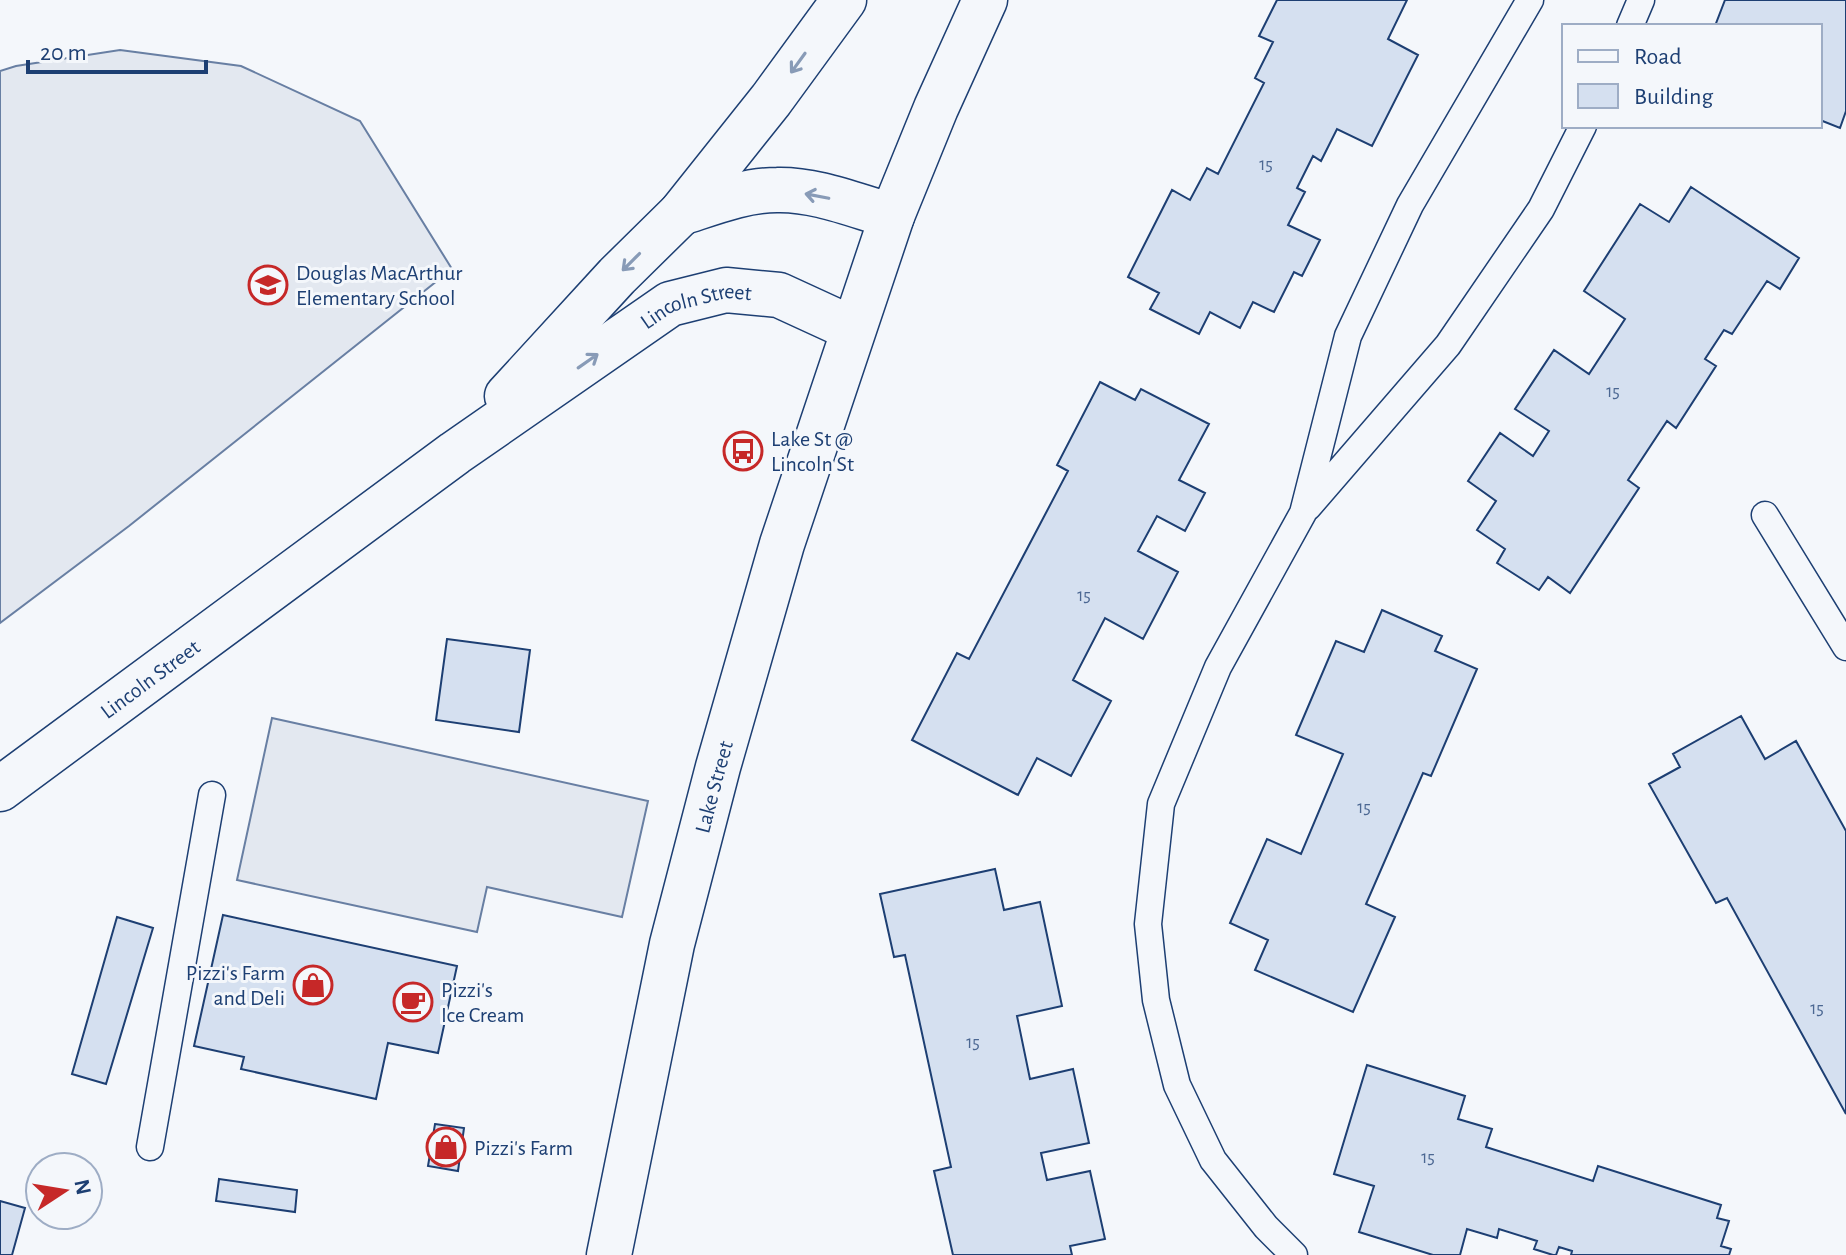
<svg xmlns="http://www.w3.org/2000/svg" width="1846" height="1255" viewBox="0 0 1846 1255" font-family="'Alegreya Sans',sans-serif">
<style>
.parking{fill:#e3e8f0;stroke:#687fa3;stroke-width:2}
.building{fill:#d5e0f0;stroke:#1d3f73;stroke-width:2}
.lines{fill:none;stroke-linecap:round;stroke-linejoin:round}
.service-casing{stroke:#1d3f73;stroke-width:29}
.tertiary-casing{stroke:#1d3f73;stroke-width:47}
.service{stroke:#f4f7fb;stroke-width:26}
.tertiary{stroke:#f4f7fb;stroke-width:44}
.oneway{stroke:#889bb7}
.labels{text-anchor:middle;stroke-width:6;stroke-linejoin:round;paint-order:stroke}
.number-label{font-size:18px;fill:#4b6792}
.poi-label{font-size:22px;fill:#1d3f73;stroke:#f4f7fb;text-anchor:start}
.street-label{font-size:22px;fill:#1d3f73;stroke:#f4f7fb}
</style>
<rect width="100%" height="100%" fill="#f4f7fb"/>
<path class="parking" d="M 120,50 L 241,66 L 360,121 L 452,269 L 129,526 L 0,623 L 0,71 L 16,66 Z
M 272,718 L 648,801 L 622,917 L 487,887 L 477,932 L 237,880 Z"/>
<path class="building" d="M 1277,0 L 1407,0 L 1388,39 L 1418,55 L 1372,146 L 1337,129 L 1321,161 L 1313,156 L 1297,188 L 1305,192 L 1288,225 L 1320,240 L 1302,276 L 1294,272 L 1274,312 L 1253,302 L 1240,328 L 1210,312 L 1199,334 L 1150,309 L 1159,293 L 1128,277 L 1172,190 L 1190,200 L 1207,168 L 1218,174 L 1264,83 L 1255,78 L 1273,42 L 1259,36 Z
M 1725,0 L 1846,0 L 1846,111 L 1840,128 L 1820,120 L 1820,26 L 1715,26 Z
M 1691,187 L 1799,258 L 1780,289 L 1767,281 L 1732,334 L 1724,330 L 1705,359 L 1716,366 L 1676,428 L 1667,421 L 1628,480 L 1639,488 L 1570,593 L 1548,577 L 1539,590 L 1497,563 L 1505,549 L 1477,530 L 1496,501 L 1468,481 L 1500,433 L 1533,456 L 1549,431 L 1515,409 L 1554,350 L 1589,374 L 1625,319 L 1584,291 L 1640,204 L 1669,222 Z
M 1100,382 L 1135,400 L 1141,389 L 1209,424 L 1179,480 L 1205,493 L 1185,531 L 1157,516 L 1138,551 L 1178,572 L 1143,639 L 1105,618 L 1073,680 L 1111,701 L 1071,776 L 1037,758 L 1018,795 L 912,740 L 957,653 L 969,659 L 1068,471 L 1057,465 Z
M 1382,610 L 1442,636 L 1435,651 L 1477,669 L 1431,776 L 1423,773 L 1366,904 L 1395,917 L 1353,1012 L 1255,970 L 1268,940 L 1230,923 L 1267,839 L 1301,854 L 1343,754 L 1296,735 L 1336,641 L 1364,652 Z
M 447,639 L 530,650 L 519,732 L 436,720 Z
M 1741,716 L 1765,759 L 1796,741 L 1846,831 L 1846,1114 L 1727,898 L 1716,903 L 1649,784 L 1680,767 L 1673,754 Z
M 995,869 L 1004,910 L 1040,902 L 1062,1006 L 1017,1016 L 1030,1079 L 1073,1069 L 1089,1143 L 1041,1153 L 1047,1180 L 1090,1171 L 1105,1239 L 1070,1246 L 1072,1255 L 953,1255 L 934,1171 L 951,1167 L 905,955 L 894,957 L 880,894 Z
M 223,915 L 457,966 L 438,1053 L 388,1043 L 376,1099 L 241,1069 L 244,1057 L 194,1046 Z
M 117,917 L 153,928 L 106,1084 L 72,1074 Z
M 1367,1065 L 1465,1096 L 1458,1119 L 1492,1129 L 1486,1147 L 1593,1181 L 1598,1166 L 1721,1205 L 1717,1218 L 1729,1221 L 1721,1246 L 1731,1249 L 1729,1255 L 1571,1255 L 1572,1251 L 1559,1247 L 1556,1255 L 1553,1255 L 1534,1249 L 1537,1241 L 1499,1229 L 1497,1238 L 1467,1229 L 1460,1255 L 1433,1255 L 1359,1232 L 1374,1186 L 1334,1174 Z
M 435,1124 L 464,1128 L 458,1171 L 428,1166 Z
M 219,1179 L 297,1190 L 295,1212 L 216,1201 Z
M 0,1201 L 25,1208 L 12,1255 L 0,1255 Z"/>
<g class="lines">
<g class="service-casing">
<path id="service" d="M 1630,26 L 1641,0
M 1308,507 L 1448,345 L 1541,209 L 1583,126
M 1765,515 L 1846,647
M 150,1147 L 212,795
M 1294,1255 L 1266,1227 L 1213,1160 L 1177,1085 L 1156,1000 L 1148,924 L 1161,804 L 1218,667 L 1303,513 L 1348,336 L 1410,205 L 1530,0"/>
</g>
<g class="tertiary-casing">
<g id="tertiary">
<path d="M 681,213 C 712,203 744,190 777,190 C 816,189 856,206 892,216"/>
<path d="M 507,396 L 617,276 L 681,213 L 771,100 L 844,0"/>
<path id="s1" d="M 0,789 L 455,453 L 670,304 L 726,290 L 779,295 L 853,329"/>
<path id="s2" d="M 609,1255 L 672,944 L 718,767 L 782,544 L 892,216 L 936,108 L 985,0"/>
</g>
</g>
<use href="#service" class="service"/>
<use href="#tertiary" class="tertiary"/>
</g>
<defs><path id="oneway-shaft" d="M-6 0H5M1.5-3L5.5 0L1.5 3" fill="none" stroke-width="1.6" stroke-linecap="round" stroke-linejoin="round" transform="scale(2)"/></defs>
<g class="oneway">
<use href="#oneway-shaft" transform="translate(798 63) rotate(126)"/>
<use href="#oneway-shaft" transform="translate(817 196) rotate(-169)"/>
<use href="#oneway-shaft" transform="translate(631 262) rotate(135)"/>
<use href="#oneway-shaft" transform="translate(588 361) rotate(-35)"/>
</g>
<defs>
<g id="school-ring" transform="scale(2)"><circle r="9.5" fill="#f4f7fb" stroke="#c62828" stroke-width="1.5"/><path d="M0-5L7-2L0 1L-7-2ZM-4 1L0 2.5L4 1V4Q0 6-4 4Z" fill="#c62828"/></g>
<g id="bus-ring" transform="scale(2)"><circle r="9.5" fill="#f4f7fb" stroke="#c62828" stroke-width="1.5"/><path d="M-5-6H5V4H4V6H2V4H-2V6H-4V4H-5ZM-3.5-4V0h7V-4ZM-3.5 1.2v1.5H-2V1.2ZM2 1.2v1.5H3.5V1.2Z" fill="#c62828"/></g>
<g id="shop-ring" transform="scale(2)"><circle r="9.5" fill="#f4f7fb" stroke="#c62828" stroke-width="1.5"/><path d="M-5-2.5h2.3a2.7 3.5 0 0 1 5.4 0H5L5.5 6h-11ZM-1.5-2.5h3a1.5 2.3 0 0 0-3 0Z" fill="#c62828"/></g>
<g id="cafe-ring" transform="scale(2)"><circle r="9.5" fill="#f4f7fb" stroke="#c62828" stroke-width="1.5"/><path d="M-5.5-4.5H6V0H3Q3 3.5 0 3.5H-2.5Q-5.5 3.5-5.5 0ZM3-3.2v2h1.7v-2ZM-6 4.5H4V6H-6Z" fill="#c62828"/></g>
</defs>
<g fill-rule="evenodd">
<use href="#school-ring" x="268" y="285"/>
<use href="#bus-ring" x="743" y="451"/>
<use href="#shop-ring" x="313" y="985"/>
<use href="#cafe-ring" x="413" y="1002"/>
<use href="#shop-ring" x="446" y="1147"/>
</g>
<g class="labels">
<g class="number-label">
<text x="1266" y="170">15</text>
<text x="1613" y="397">15</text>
<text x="1084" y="601">15</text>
<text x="1364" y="813">15</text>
<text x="1817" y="1014">15</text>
<text x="973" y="1048">15</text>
<text x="1428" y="1163">15</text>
</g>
<g class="poi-label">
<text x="296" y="280">Douglas MacArthur<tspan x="296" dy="25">Elementary School</tspan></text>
<text x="771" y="446">Lake St @<tspan x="771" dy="25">Lincoln St</tspan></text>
<text x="285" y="980" text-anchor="end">Pizzi's Farm<tspan x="285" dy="25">and Deli</tspan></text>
<text x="441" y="997">Pizzi's<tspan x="441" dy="25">Ice Cream</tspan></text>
<text x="474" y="1155">Pizzi's Farm</text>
</g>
<g class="street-label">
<text dy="8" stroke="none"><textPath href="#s1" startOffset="852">Lincoln Street</textPath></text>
<text dy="8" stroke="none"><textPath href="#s1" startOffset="186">Lincoln Street</textPath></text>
<text dy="8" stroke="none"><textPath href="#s2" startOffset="480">Lake Street</textPath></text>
</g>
</g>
<rect x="1562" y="24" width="260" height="104" fill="#f4f7fb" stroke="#9eadc5" stroke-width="2"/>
<rect x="1578" y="50" width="40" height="12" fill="#f4f7fb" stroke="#9eadc5" stroke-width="2"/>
<text x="1634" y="64" font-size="24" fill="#1d3f73">Road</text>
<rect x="1578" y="84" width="40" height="24" fill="#d5e0f0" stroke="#9eadc5" stroke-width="2"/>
<text x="1634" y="104" font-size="24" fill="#1d3f73">Building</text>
<g transform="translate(64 1191) rotate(78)"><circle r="38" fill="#f4f7fb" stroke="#9eadc5" stroke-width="2"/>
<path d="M0-6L14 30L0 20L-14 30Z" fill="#c62828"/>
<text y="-12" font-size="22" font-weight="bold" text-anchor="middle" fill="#1d3f73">N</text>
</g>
<path d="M28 60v12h178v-12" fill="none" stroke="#1d3f73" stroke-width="4"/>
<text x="40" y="60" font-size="24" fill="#1d3f73" stroke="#f4f7fb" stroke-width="6" paint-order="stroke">20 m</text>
</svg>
